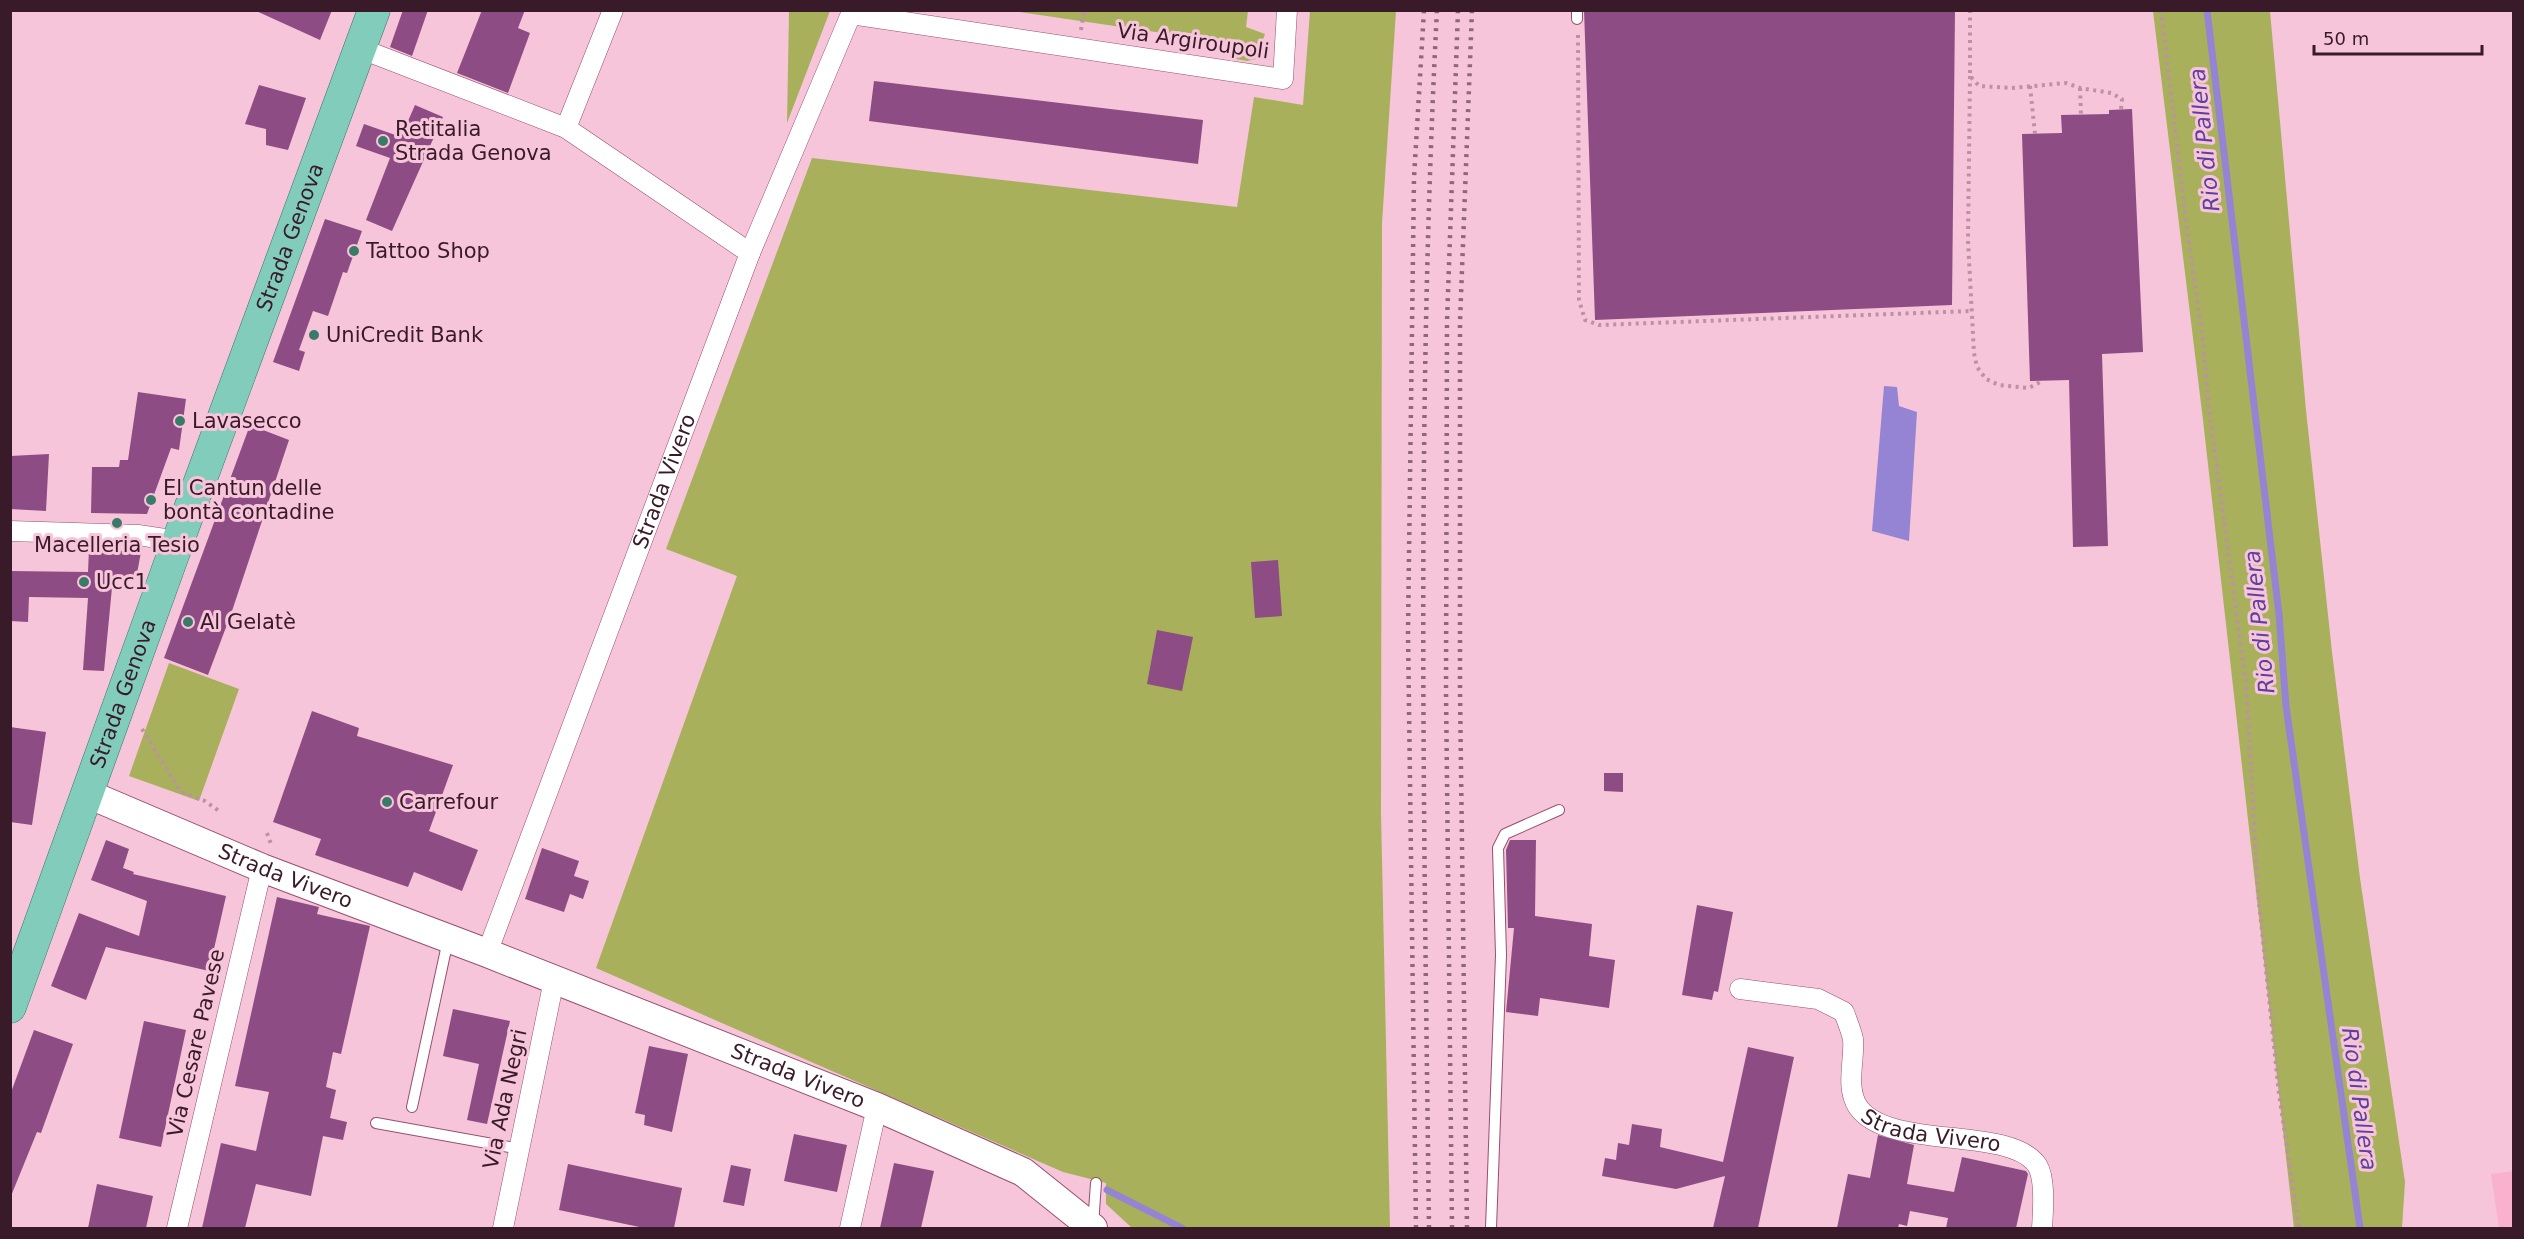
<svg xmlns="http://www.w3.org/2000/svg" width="2524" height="1239" viewBox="0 0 2524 1239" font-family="'DejaVu Sans',sans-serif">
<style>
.built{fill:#f9b1ce}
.green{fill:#a9b05c}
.water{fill:#9584d3}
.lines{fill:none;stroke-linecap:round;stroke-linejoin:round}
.stream{stroke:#9584d3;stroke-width:7}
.building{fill:#8e4c84}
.lane-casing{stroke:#974f6f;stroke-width:12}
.street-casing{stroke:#974f6f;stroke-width:21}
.secondary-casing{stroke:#974f6f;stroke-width:30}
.primary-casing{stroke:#317869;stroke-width:33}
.path{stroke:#bd91a3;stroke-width:4;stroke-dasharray:3 4.5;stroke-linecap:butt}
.lane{stroke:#fff;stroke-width:10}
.street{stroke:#fff;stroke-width:20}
.secondary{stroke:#fff;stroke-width:28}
.primary{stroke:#81ccba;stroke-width:32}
.rail{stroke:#8e6778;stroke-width:4.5;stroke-dasharray:3 6;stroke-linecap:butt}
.poi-dot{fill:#3b7a69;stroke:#f7c5d9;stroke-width:2}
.labels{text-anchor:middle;stroke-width:6;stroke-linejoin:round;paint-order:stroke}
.street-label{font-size:21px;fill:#391a28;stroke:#f7c5d9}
.poi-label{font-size:21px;fill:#391a28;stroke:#f7c5d9;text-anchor:start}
.water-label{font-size:22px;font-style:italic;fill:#5c409f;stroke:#f7c5d9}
</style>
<rect width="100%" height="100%" fill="#f7c5d9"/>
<path class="built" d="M 2513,1171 L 2513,1228 L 2499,1228 L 2491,1174 Z"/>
<path class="green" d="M 789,11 L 830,11 L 787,123 Z
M 1013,11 L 1248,11 L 1246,27 L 1265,34 L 1256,59 L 1247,61 L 1236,59 L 1237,44 Z
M 1310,11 L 1396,11 L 1382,223 L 1381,813 L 1390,1228 L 1132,1228 L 1106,1204 L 1106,1183 L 1063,1172 L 596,968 L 737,576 L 666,549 L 812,158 L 1237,207 L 1254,97 L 1303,105 Z
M 2153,11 L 2270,11 L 2306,410 L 2332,652 L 2360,878 L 2405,1182 L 2402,1228 L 2294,1228 L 2203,420 Z
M 169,663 L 239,689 L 199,801 L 129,776 Z"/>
<path class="water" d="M 1884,386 L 1897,387 L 1899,406 L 1917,412 L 1909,541 L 1872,531 Z"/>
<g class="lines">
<path class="stream" d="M 2207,10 L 2279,614 L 2286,706 L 2360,1228
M 1107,1190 L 1182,1228"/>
</g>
<path class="building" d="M 254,10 L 332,10 L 320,40 Z
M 403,10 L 428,10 L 412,56 L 390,47 Z
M 482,10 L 525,10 L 518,28 L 530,33 L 508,93 L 457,73 Z
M 1584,10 L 1955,10 L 1952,305 L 1595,320 Z
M 874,81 L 1203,120 L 1198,164 L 869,121 Z
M 259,85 L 306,98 L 288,150 L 266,145 L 266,129 L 245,124 Z
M 415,105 L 443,117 L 392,231 L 366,220 L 390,158 L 356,146 L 364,124 L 401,137 Z
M 2132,109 L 2143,352 L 2102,354 L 2108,546 L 2073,547 L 2069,380 L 2030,381 L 2022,134 L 2062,133 L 2061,115 L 2109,114 L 2109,110 Z
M 325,219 L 362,231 L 347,273 L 343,272 L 328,316 L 313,311 L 299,350 L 305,352 L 299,371 L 273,362 Z
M 138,392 L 186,399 L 179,450 L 171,448 L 147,514 L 91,513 L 92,467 L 119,467 L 120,460 L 128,460 Z
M 250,425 L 289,440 L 231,614 L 208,675 L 164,658 Z
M 49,454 L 46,511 L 10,509 L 10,456 Z
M 89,549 L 141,552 L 136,579 L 113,577 L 104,671 L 83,670 L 88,598 L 29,597 L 28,622 L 10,621 L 10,571 L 88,572 Z
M 1278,560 L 1282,616 L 1255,618 L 1251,562 Z
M 1157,630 L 1193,637 L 1182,691 L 1147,684 Z
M 312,711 L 359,728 L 357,736 L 453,765 L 429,831 L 478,850 L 462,891 L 414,872 L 408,887 L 315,855 L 321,839 L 273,822 Z
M 10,727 L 46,732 L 32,825 L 10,822 Z
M 1604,773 L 1623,773 L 1623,792 L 1604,791 Z
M 106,840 L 129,849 L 123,868 L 134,872 L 133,874 L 226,896 L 209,971 L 106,947 L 86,1000 L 51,986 L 79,913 L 139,936 L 147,901 L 91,880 Z
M 1510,840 L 1536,840 L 1535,916 L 1592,924 L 1589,956 L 1615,960 L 1609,1008 L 1540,998 L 1538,1016 L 1506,1012 L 1514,928 L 1508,928 L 1506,850 Z
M 542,848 L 579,861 L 574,876 L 589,881 L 583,899 L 570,894 L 564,912 L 525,899 Z
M 277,897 L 319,907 L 317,914 L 370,926 L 341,1054 L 333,1052 L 326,1087 L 336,1090 L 330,1118 L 347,1122 L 343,1140 L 323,1136 L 311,1196 L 256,1184 L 245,1228 L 202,1228 L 221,1143 L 256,1151 L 269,1092 L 235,1086 Z
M 1697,905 L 1733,912 L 1718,992 L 1714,991 L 1712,1000 L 1682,995 Z
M 453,1009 L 510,1021 L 487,1124 L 467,1120 L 479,1064 L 443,1056 Z
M 144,1021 L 186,1030 L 161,1147 L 119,1138 Z
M 34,1030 L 73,1044 L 41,1133 L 37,1132 L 11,1196 L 10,1095 Z
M 649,1046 L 688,1054 L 672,1132 L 644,1125 L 645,1115 L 635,1113 Z
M 1748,1047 L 1794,1057 L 1758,1228 L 1713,1228 L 1725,1176 L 1676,1189 L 1602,1176 L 1605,1158 L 1616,1160 L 1618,1143 L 1629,1145 L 1632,1124 L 1662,1129 L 1660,1147 L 1723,1162 Z
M 794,1134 L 847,1145 L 837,1192 L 784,1181 Z
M 1878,1135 L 1914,1145 L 1907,1184 L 1954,1192 L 1962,1157 L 2026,1171 L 2028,1174 L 2016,1228 L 1946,1228 L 1948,1218 L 1910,1211 L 1907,1226 L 1899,1224 L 1898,1228 L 1837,1228 L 1848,1174 L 1870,1178 Z
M 894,1163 L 934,1171 L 921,1228 L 880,1228 Z
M 568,1164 L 682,1188 L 674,1228 L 644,1228 L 559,1210 Z
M 731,1165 L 751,1169 L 744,1206 L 723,1202 Z
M 97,1184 L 153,1196 L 146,1228 L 88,1228 Z"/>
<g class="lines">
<g class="lane-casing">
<path id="lane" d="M 1577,10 L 1577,19
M 412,1107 L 448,940
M 376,1123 L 520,1149
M 1093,1225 L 1096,1183
M 1491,1228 L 1501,955 L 1498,848 L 1505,834 L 1559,810"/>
</g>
<g class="street-casing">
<g id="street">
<path d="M 359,48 L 566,128 L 750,253"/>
<path d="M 566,128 L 613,10"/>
<path d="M 10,531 L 138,535 L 178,541"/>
<path id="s1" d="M 487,953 L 750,253 L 851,14 L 1283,79 L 1287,10"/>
<path id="s2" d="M 1740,989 L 1818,999 L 1844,1012 C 1847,1021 1851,1030 1853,1039 C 1855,1060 1845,1087 1858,1107 C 1889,1151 2009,1125 2037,1165 C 2046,1179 2043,1212 2042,1228"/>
<path d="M 177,1228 L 262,868"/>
<path d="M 503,1228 L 554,980"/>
<path d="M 850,1228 L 877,1107"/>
</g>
</g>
<g class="secondary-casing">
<g id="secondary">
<path id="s3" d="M 88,794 L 262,868 L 487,953 L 877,1107 L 1023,1172 L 1093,1228"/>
</g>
</g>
<g class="primary-casing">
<g id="primary">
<path id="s4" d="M 10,1007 L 178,541 L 374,10"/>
</g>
</g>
<path class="path" d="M 1970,10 L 1970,76 L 1979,86 L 2012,88 L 2066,83 L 2080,88 L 2111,93 L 2122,99 L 2121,109
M 2161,10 L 2186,221 L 2202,333 L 2209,409 L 2246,684 L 2258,893 L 2279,1094 L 2299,1228
M 1081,30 L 1084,10
M 1578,35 L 1579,300 L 1585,320 L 1599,325 L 1971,311
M 1970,76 L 1968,241 L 1974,353 L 1977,367 L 1986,379 L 1999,385 L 2029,388 L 2042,381
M 2030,86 L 2035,134
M 2080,88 L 2081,115
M 142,729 L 181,792 L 205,801 L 219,811
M 267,833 L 271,844"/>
<use href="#lane" class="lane"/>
<use href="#street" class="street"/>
<use href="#secondary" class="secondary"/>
<use href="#primary" class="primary"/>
<path class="rail" d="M 1416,1228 L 1408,632 L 1414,178 L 1424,10
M 1429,1228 C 1424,822 1416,416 1437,10
M 1452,1228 L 1446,691 L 1447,322 L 1458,10
M 1467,1228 L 1460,691 L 1460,322 L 1472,10"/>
</g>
<g class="poi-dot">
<circle cx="383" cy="141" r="6"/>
<circle cx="354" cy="251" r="6"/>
<circle cx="314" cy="335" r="6"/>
<circle cx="180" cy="421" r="6"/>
<circle cx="151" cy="500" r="6"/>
<circle cx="117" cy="523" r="6"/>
<circle cx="84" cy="582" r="6"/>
<circle cx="188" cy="622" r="6"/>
<circle cx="387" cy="802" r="6"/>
</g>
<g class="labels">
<g class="street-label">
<text transform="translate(1193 41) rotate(8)" y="7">Via Argiroupoli</text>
<text dy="7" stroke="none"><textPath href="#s4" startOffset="819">Strada Genova</textPath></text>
<text dy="7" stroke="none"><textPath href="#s1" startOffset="504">Strada Vivero</textPath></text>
<text dy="7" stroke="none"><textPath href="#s4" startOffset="333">Strada Genova</textPath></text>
<text dy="7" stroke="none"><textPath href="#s3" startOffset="214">Strada Vivero</textPath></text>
<text transform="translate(196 1043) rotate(-77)" y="7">Via Cesare Pavese</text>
<text dy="7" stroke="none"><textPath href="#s3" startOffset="764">Strada Vivero</textPath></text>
<text transform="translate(505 1099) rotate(-78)" y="7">Via Ada Negri</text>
<text dy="7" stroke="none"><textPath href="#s2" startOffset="285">Strada Vivero</textPath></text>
</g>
<g class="poi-label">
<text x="395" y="136">Retitalia<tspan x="395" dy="24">Strada Genova</tspan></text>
<text x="366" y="258">Tattoo Shop</text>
<text x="326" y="342">UniCredit Bank</text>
<text x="192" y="428">Lavasecco</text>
<text x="163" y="495">El Cantun delle<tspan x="163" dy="24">bontà contadine</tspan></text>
<text x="117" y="552" text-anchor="middle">Macelleria Tesio</text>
<text x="96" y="589">Ucc1</text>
<text x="200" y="629">Al Gelatè</text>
<text x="399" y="809">Carrefour</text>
</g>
<g class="water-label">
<text transform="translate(2204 140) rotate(-96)" y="8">Rio di Pallera</text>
<text transform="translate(2259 622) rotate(-96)" y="8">Rio di Pallera</text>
<text transform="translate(2360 1099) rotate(82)" y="8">Rio di Pallera</text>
</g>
</g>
<rect width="2524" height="1239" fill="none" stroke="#391a28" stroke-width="24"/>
<path d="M2314 45v9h168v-9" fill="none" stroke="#391a28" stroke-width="3"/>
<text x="2323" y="45" font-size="18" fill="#391a28" stroke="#f7c5d9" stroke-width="4.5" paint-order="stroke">50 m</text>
</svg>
